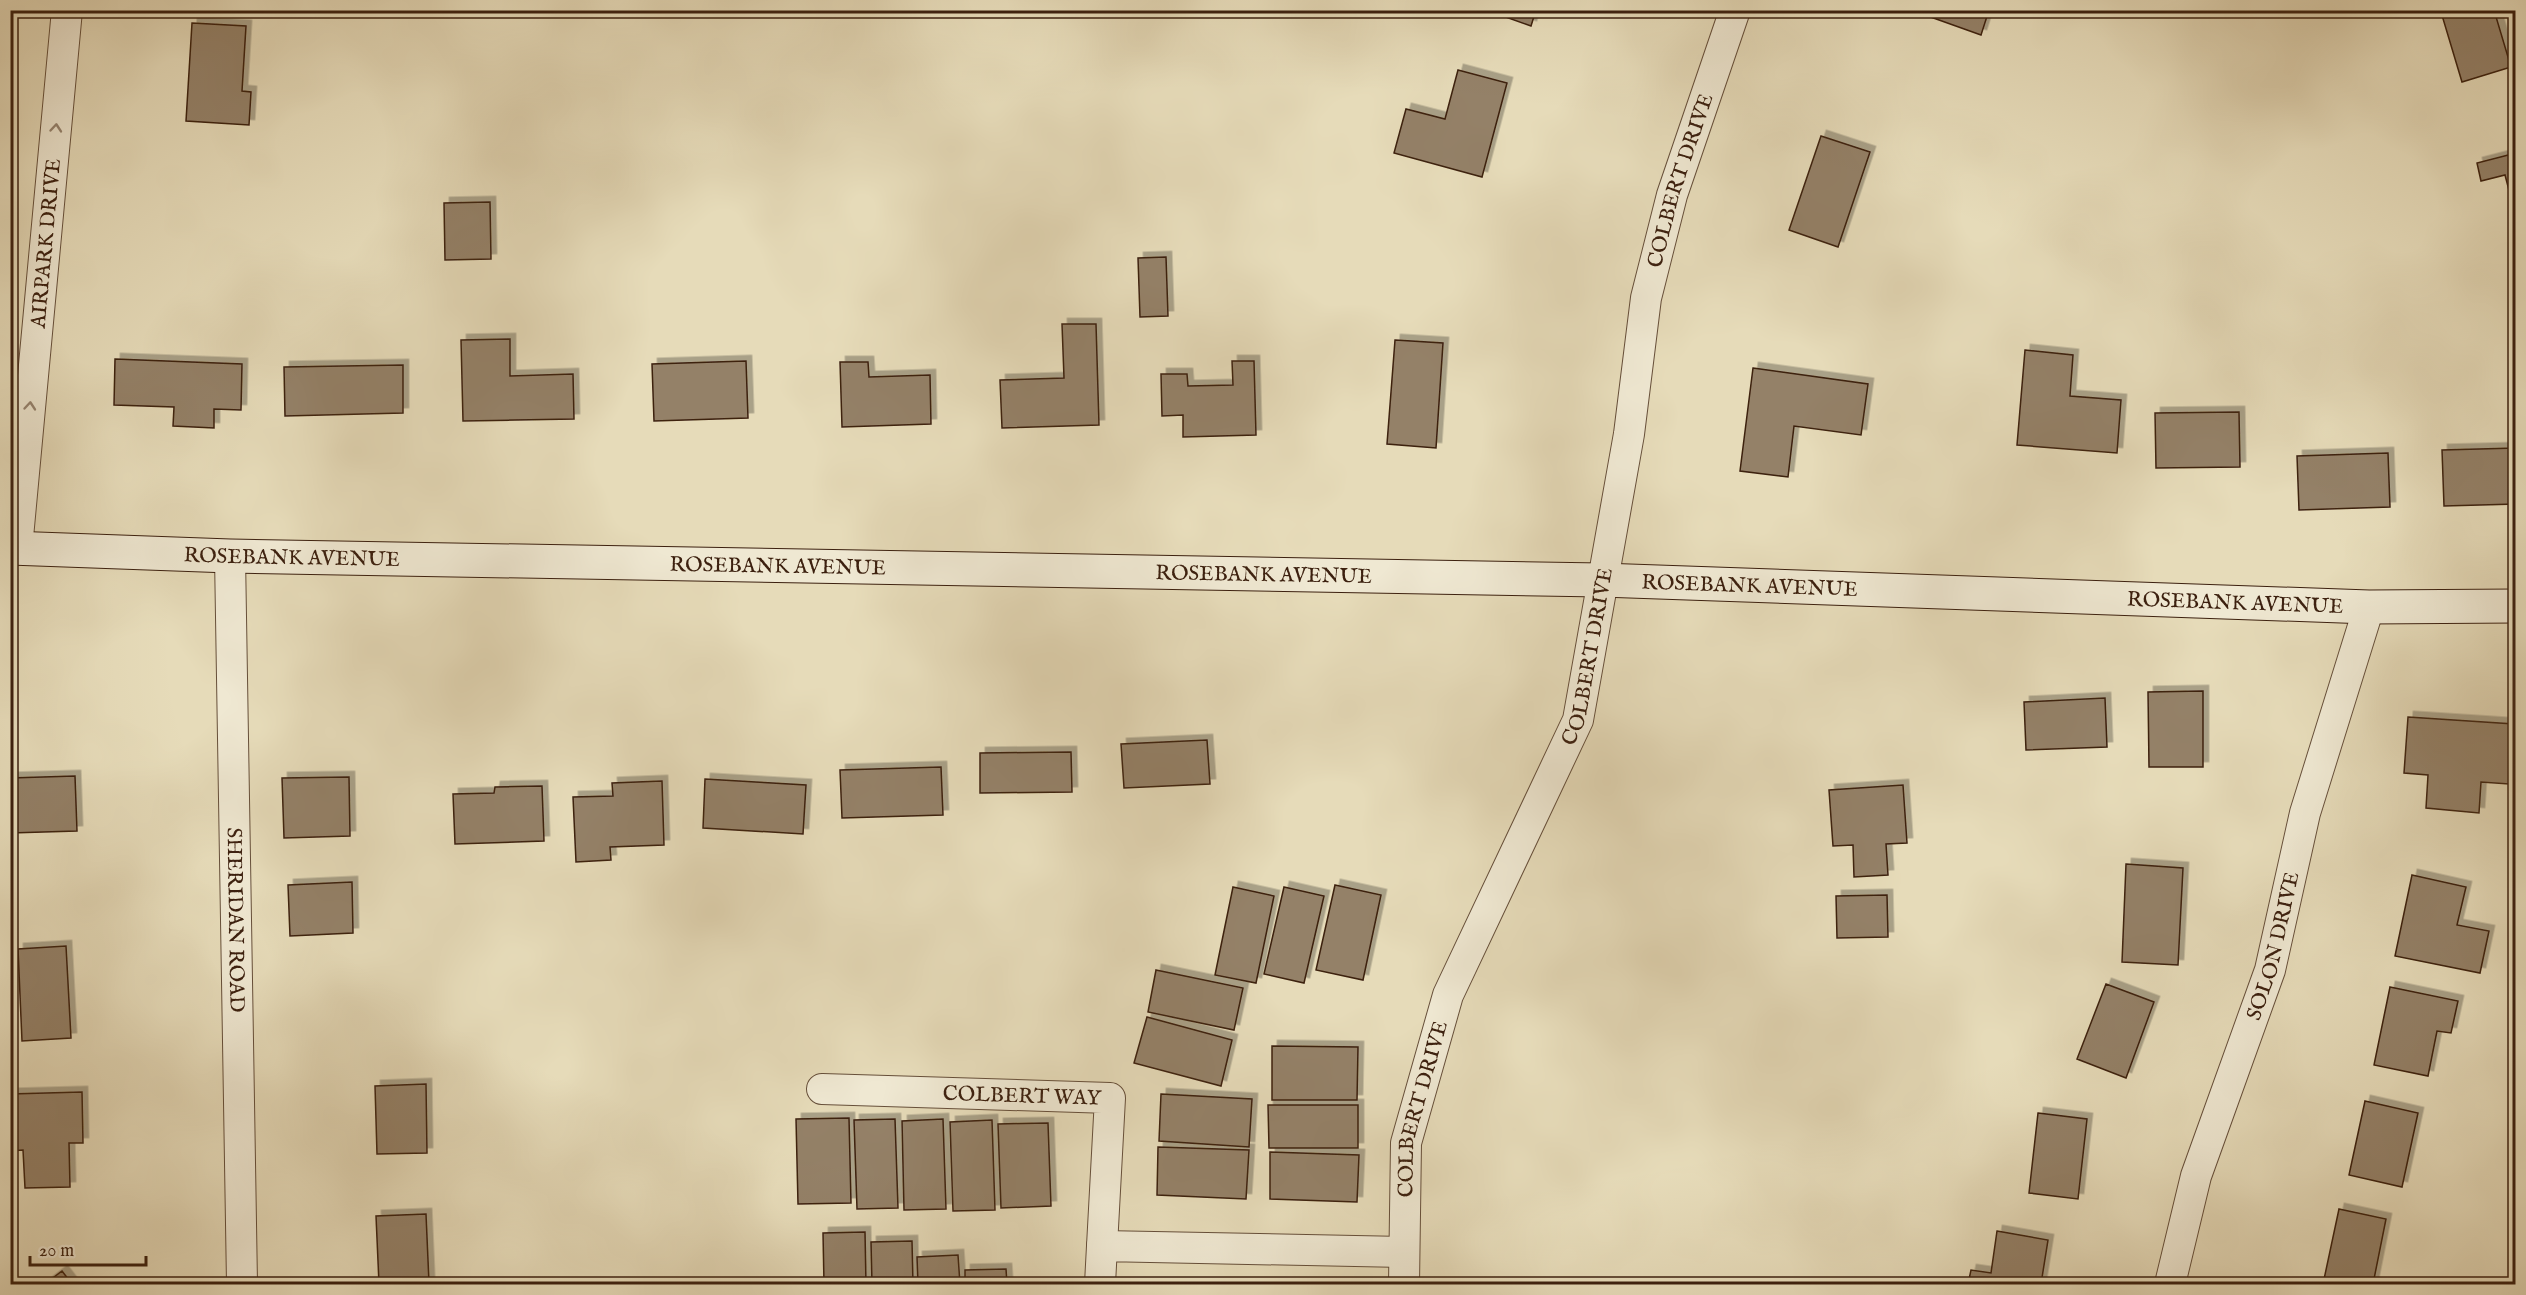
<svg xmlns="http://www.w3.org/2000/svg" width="2526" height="1295" viewBox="0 0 2526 1295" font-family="'IM FELL English',serif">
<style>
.building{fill:#948167;stroke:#3c200f;stroke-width:1.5;filter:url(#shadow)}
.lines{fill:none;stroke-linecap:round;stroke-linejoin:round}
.street-casing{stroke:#664f3a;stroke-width:32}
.secondary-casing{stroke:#3c200f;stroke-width:35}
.street{stroke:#efe8d2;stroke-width:30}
.secondary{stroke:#efe8d2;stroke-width:33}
.oneway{stroke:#968470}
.labels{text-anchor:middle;stroke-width:6;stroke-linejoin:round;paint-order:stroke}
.street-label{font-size:21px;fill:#3c200f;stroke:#efe8d2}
</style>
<defs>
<filter id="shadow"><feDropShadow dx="5.5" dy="-5.5" stdDeviation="0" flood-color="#0004"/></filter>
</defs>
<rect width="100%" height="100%" fill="#e6dbb9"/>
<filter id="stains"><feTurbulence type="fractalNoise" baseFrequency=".00333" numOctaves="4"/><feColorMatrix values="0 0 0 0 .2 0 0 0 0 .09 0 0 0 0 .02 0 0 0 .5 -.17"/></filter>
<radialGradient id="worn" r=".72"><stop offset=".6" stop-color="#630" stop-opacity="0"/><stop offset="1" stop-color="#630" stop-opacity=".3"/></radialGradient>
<path class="building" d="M 1486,10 L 1536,10 L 1531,26 Z
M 1911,10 L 1989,10 L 1981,35 Z
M 2446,10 L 2494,10 L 2511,67 L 2462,82 L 2441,12 Z
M 192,23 L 246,26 L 242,91 L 251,92 L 249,125 L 186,121 Z
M 1458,70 L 1507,83 L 1482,177 L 1394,153 L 1406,109 L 1445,119 Z
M 1821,136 L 1870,152 L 1838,247 L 1789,230 Z
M 2516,153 L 2516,217 L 2505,175 L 2481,181 L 2477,163 Z
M 490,202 L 491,259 L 445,260 L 444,203 Z
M 1166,257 L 1168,316 L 1140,317 L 1138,258 Z
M 1062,324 L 1096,324 L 1099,425 L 1002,428 L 1000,380 L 1064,378 Z
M 510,339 L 510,376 L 573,374 L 574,419 L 463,421 L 461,340 Z
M 1395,340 L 1443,343 L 1436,448 L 1387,444 Z
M 2025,350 L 2073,355 L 2070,396 L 2121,400 L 2117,453 L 2017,445 Z
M 115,359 L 242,364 L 241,410 L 214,409 L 214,428 L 173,426 L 174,407 L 114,405 Z
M 746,361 L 748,418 L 654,421 L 652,364 Z
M 1232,361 L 1254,361 L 1256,435 L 1183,437 L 1183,415 L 1162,416 L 1161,374 L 1187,374 L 1188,386 L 1233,385 Z
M 840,362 L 868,362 L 869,377 L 930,375 L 931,424 L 842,427 Z
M 403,365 L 403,413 L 285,416 L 284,367 Z
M 1753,368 L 1868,384 L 1861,435 L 1794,426 L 1788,477 L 1740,471 Z
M 2239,412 L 2240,467 L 2156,468 L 2155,413 Z
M 2516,448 L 2516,504 L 2444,506 L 2442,450 Z
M 2388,453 L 2390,507 L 2299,510 L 2297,456 Z
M 2203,691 L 2203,767 L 2149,767 L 2148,692 Z
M 2105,698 L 2107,747 L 2026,750 L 2024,702 Z
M 2408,717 L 2514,724 L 2509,784 L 2481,782 L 2479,813 L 2426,808 L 2428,775 L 2404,773 Z
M 1207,740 L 1210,784 L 1124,788 L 1121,744 Z
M 1071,752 L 1072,792 L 980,793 L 980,753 Z
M 941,767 L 943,815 L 842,818 L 840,770 Z
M 75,776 L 77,831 L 10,833 L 10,778 Z
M 349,777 L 350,836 L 284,838 L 282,778 Z
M 705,779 L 806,785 L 803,834 L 703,828 Z
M 662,781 L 664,845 L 610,847 L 611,860 L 576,862 L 573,797 L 613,796 L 612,783 Z
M 1903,785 L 1907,843 L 1886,844 L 1888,875 L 1854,877 L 1853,845 L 1833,846 L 1829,790 Z
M 542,786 L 544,841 L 455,844 L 453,794 L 494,793 L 495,787 Z
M 2126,864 L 2183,868 L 2178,965 L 2122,962 Z
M 2412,875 L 2466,887 L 2457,925 L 2489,931 L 2480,973 L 2395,956 Z
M 352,882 L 353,933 L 290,936 L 288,885 Z
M 1335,885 L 1381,895 L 1363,980 L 1316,970 Z
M 1233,887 L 1274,896 L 1256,983 L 1215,975 Z
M 1284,887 L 1324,896 L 1304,983 L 1264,974 Z
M 1887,895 L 1888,937 L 1837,938 L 1836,896 Z
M 66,946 L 71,1038 L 22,1041 L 18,949 Z
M 1156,970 L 1243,988 L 1234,1030 L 1148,1012 Z
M 2106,984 L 2154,1002 L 2126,1078 L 2077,1059 Z
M 2390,987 L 2458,1001 L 2451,1033 L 2437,1031 L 2428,1076 L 2374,1065 Z
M 1147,1017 L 1232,1040 L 1221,1086 L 1134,1063 Z
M 1272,1046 L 1358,1047 L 1357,1100 L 1272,1100 Z
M 426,1084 L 427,1153 L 377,1154 L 375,1086 Z
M 82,1092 L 83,1143 L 69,1143 L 70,1187 L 25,1188 L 23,1150 L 10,1151 L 10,1094 Z
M 1161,1094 L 1252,1099 L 1249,1147 L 1159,1141 Z
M 2365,1101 L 2418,1113 L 2402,1187 L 2349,1175 Z
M 1268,1105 L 1358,1105 L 1358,1148 L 1269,1148 Z
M 2038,1113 L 2087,1119 L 2078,1199 L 2029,1193 Z
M 849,1118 L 851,1203 L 798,1204 L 796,1119 Z
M 895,1119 L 898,1208 L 857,1209 L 854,1120 Z
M 943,1119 L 946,1209 L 904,1210 L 902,1121 Z
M 992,1120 L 995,1210 L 953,1211 L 950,1122 Z
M 1048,1123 L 1051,1206 L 1001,1208 L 998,1124 Z
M 1158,1147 L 1249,1150 L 1246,1199 L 1157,1195 Z
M 1270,1152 L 1359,1155 L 1357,1202 L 1270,1199 Z
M 2339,1209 L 2386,1219 L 2373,1284 L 2323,1284 Z
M 426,1214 L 429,1283 L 379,1284 L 376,1216 Z
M 1997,1231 L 2048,1240 L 2041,1284 L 1968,1284 L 1971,1270 L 1991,1273 Z
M 865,1232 L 866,1284 L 824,1284 L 823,1233 Z
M 912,1241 L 913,1284 L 872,1284 L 871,1242 Z
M 958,1255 L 960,1284 L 918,1284 L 917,1257 Z
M 1006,1269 L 1007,1284 L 965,1284 L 965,1270 Z
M 62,1271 L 72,1284 L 45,1284 Z"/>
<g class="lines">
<g class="street-casing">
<g id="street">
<path id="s1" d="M 17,548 L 67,10"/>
<path id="s2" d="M 230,556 L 242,1284"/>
<path id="s3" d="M 822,1089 L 1110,1098 L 1102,1246"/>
<path d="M 1100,1284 L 1102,1246 L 1404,1252"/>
<path id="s4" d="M 1404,1284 L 1406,1143 L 1448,995 L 1578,720 L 1629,434 L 1646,298 L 1672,195 L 1735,10"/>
<path id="s5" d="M 2170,1284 L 2196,1176 L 2270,970 L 2305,813 L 2369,607"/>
</g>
</g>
<g class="secondary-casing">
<g id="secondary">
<path id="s6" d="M 10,548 L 230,556 L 1601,580 L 2369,607 L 2516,606"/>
</g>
</g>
<use href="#street" class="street"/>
<use href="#secondary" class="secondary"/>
</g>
<defs><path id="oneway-chevron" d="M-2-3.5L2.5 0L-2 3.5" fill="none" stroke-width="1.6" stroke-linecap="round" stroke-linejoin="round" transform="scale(1.5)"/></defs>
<g class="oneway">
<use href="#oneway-chevron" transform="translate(56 128) rotate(-85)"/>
<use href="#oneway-chevron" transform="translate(30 406) rotate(-85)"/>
</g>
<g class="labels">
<g class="street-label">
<text dy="7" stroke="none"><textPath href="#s4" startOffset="1149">COLBERT DRIVE</textPath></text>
<text dy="7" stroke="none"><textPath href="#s1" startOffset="306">AIRPARK DRIVE</textPath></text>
<text dy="7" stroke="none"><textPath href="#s6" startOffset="282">ROSEBANK AVENUE</textPath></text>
<text dy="7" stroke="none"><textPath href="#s6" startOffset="768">ROSEBANK AVENUE</textPath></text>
<text dy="7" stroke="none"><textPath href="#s6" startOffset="1254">ROSEBANK AVENUE</textPath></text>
<text dy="7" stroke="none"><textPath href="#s6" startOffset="1740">ROSEBANK AVENUE</textPath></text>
<text dy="7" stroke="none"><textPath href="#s6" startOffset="2226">ROSEBANK AVENUE</textPath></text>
<text dy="7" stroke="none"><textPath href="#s4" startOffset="663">COLBERT DRIVE</textPath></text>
<text dy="7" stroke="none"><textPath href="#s2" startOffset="364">SHERIDAN ROAD</textPath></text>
<text dy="7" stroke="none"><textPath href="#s5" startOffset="354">SOLON DRIVE</textPath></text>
<text dy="7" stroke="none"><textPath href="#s3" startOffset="200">COLBERT WAY</textPath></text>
<text dy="7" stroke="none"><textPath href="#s4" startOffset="177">COLBERT DRIVE</textPath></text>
</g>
</g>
<rect width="2526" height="1295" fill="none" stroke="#e6dbb9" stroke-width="36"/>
<rect x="12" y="12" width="2502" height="1271" fill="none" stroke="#3c200f" stroke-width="3"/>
<rect x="18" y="18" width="2490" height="1259" fill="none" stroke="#3c200f" stroke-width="1.5"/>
<path d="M30 1256v9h116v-9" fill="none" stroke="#3c200f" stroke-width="3"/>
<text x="39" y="1256" font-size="18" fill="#3c200f" stroke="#efe8d2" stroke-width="4.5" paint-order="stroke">20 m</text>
<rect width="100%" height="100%" filter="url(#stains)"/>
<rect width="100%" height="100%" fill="url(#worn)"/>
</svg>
